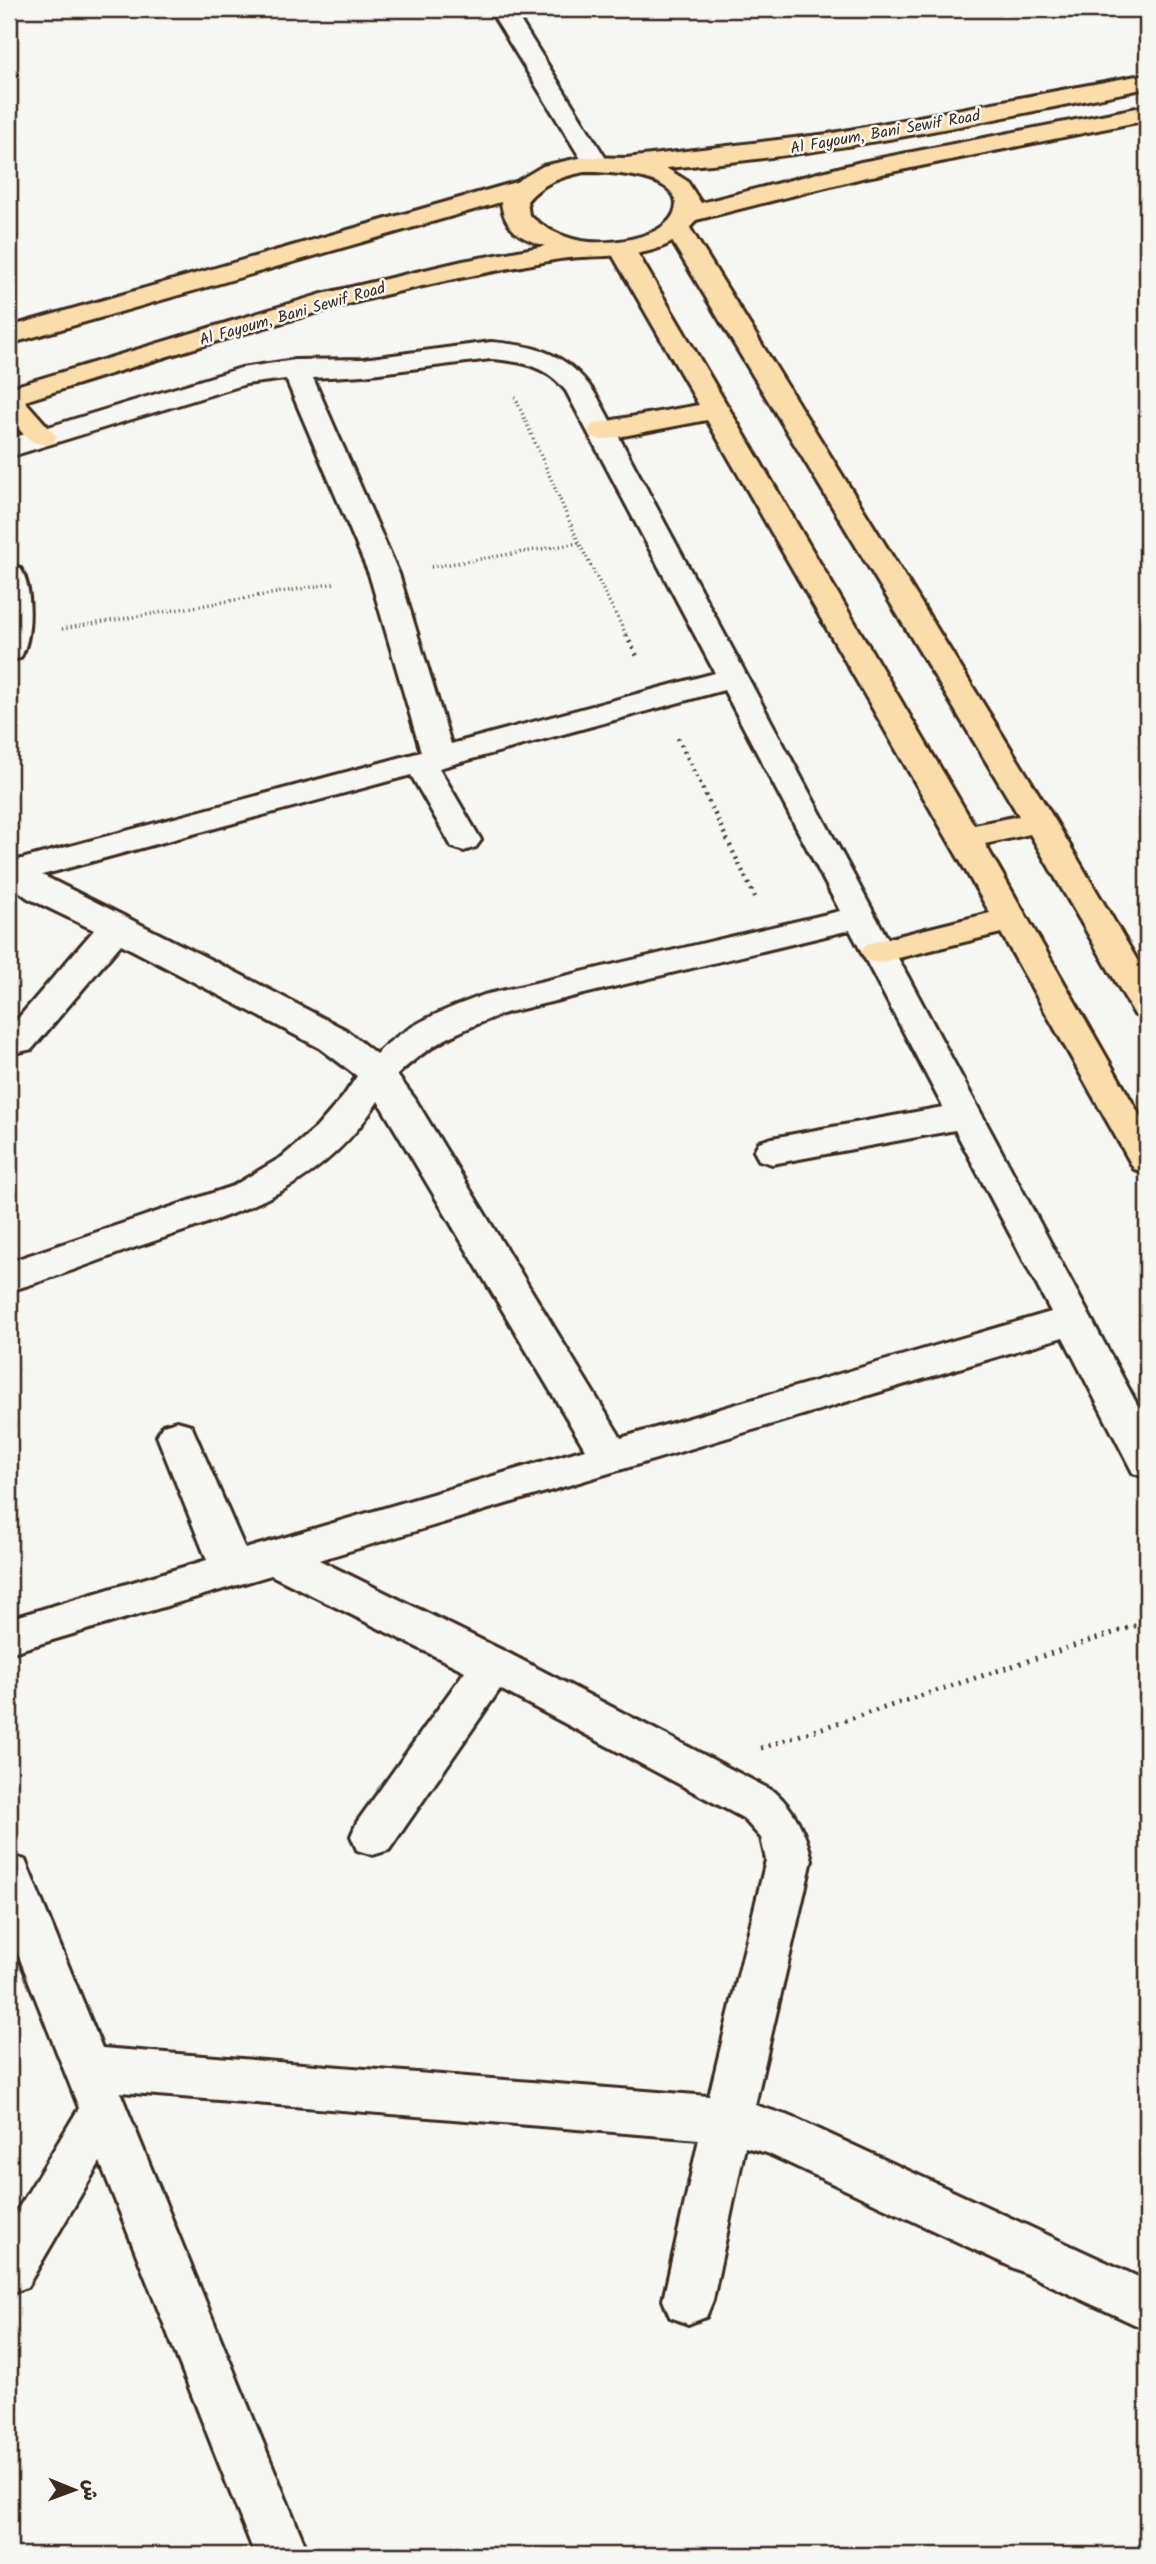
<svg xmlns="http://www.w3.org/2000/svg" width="1156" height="2564" viewBox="0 0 1156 2564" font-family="Kalam,'Playpen Sans Arabic',sans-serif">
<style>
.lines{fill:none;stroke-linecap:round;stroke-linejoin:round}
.minor-casing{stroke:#3b2a1e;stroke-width:6}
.major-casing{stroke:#3b2a1e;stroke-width:6}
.highway-casing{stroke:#3b2a1e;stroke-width:6}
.path-far2{stroke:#3b2a1e;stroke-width:3.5;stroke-dasharray:1 3.5;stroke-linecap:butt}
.path-far1{stroke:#3b2a1e;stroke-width:4.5;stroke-dasharray:2 5;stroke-linecap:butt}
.path{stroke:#3b2a1e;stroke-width:5;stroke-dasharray:2 6;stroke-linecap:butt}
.minor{fill:#f6f6f2;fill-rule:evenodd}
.major{fill:#fbddab;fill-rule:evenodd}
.highway{fill:#fbddab;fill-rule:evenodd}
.labels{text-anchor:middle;stroke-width:5;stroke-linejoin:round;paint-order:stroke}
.far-street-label{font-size:16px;fill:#3b2a1e;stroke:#f6f6f2}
</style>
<rect width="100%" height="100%" fill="#f6f6f2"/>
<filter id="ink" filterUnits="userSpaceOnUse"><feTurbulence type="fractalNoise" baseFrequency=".0143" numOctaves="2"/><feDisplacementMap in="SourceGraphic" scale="14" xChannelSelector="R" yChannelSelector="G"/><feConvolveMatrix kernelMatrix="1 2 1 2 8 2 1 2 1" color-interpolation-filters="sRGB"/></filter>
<g filter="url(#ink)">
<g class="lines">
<g class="minor-casing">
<path id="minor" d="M 489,9 L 513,9 L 608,162 L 604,167 L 595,170 L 586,167 Z
M 491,342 C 541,346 571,355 598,398 L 1147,1423 L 1147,1478 L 1133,1473 L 1063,1337 L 319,1560 L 508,1653 L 775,1792 C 795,1810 806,1833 812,1860 L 755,2105 L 792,2117 L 1147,2281 L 1147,2330 L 767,2153 L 745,2147 L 713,2300 L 706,2317 L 688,2324 L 670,2317 L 663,2300 L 699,2139 L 120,2092 L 309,2555 L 255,2555 L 100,2162 L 27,2287 L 9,2294 L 9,2224 L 79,2108 L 9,1931 L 9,1855 L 25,1860 L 102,2048 L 709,2096 L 766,1860 L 761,1838 L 743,1818 L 500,1689 L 389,1850 L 373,1855 L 357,1850 L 351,1836 L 357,1822 L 465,1671 L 271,1575 L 9,1653 L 9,1619 L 207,1560 L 157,1436 L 163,1425 L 177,1421 L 191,1425 L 245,1549 L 585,1449 L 378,1101 C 319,1194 232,1214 136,1247 C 94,1262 52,1279 9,1291 L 9,1262 L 233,1186 L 282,1157 L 316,1128 L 343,1097 L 357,1076 L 320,1048 L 121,944 L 32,1049 L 19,1052 L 9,1049 L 9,1029 L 94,930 L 28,898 L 9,884 L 9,857 L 18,860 L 421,752 L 369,574 L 286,379 L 246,384 L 9,457 L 9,439 L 241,368 L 295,360 L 363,359 ZM 491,359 C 521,361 547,366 566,391 L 715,673 L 451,744 L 399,574 L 313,378 L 363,375 ZM 724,690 L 840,911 L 484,995 C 444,1010 407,1024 376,1054 L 346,1030 L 241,975 L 42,875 L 411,775 L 452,847 L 464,851 L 476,847 L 481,840 L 439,768 ZM 850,930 L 943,1107 L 772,1138 L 759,1142 L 754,1151 L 759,1160 L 772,1164 L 955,1130 L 1051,1312 L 621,1438 L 415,1099 L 397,1075 C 432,1042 461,1030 505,1013 Z
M 9,565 L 20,568 C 33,586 33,639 20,658 L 9,660 Z"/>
</g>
<g class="major-casing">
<path id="major" d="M 677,220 L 686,222 L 690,228 L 1056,822 L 1147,977 L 1147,1019 L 1135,1015 L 1030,834 L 985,844 L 1147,1128 L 1147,1173 L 1134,1169 L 1001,933 L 878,963 L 866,960 L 861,952 L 866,944 L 990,913 L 707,420 L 602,440 L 592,437 L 588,431 L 592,425 L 602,422 L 699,405 L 609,249 L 613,243 L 622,241 L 631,243 L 635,249 L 974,825 L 1019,816 L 664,228 L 668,222 Z"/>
</g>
<g class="highway-casing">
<path id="highway" d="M 1147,74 L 1147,88 C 988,120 829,156 666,168 L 687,181 L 701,203 L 861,162 L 1147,106 L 1147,120 L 862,178 L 696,220 C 663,267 603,251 554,260 C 482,273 411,287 341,306 C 235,334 130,368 25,401 L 57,437 L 53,443 C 31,449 22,432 9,417 L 9,388 L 322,294 L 463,261 L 545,246 C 520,238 504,229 501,202 L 9,344 L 9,327 L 516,182 L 543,166 L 584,157 L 626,158 L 828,134 ZM 584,172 C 604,172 690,174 674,213 C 662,240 606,245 581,241 C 561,237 544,228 529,215 L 527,201 C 542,183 561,177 584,172 Z"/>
</g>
<path class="path-far2" d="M 515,397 L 579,543 L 627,636
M 431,567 L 579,543
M 62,629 L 336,583"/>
<path class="path-far1" d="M 626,635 L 638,658
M 678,738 L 755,897"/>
<path class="path" d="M 761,1748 L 1147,1622"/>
<use href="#minor" class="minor"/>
<use href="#major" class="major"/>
<use href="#highway" class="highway"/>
</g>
</g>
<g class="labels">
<g class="far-street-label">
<text transform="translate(885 131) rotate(-10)" y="6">Al Fayoum, Bani Sewif Road</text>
<text transform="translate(292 313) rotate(-16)" y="6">Al Fayoum, Bani Sewif Road</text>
</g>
</g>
<rect width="1156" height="2564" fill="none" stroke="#f6f6f2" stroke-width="35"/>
<rect x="18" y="18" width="1121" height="2529" fill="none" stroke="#3b2a1e" stroke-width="2.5" filter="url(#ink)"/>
<g transform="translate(74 2490) rotate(91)" stroke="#f6f6f2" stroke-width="5" paint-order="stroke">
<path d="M0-5L12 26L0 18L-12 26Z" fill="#3b2a1e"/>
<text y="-10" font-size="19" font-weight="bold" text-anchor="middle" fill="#3b2a1e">ش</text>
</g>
</svg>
